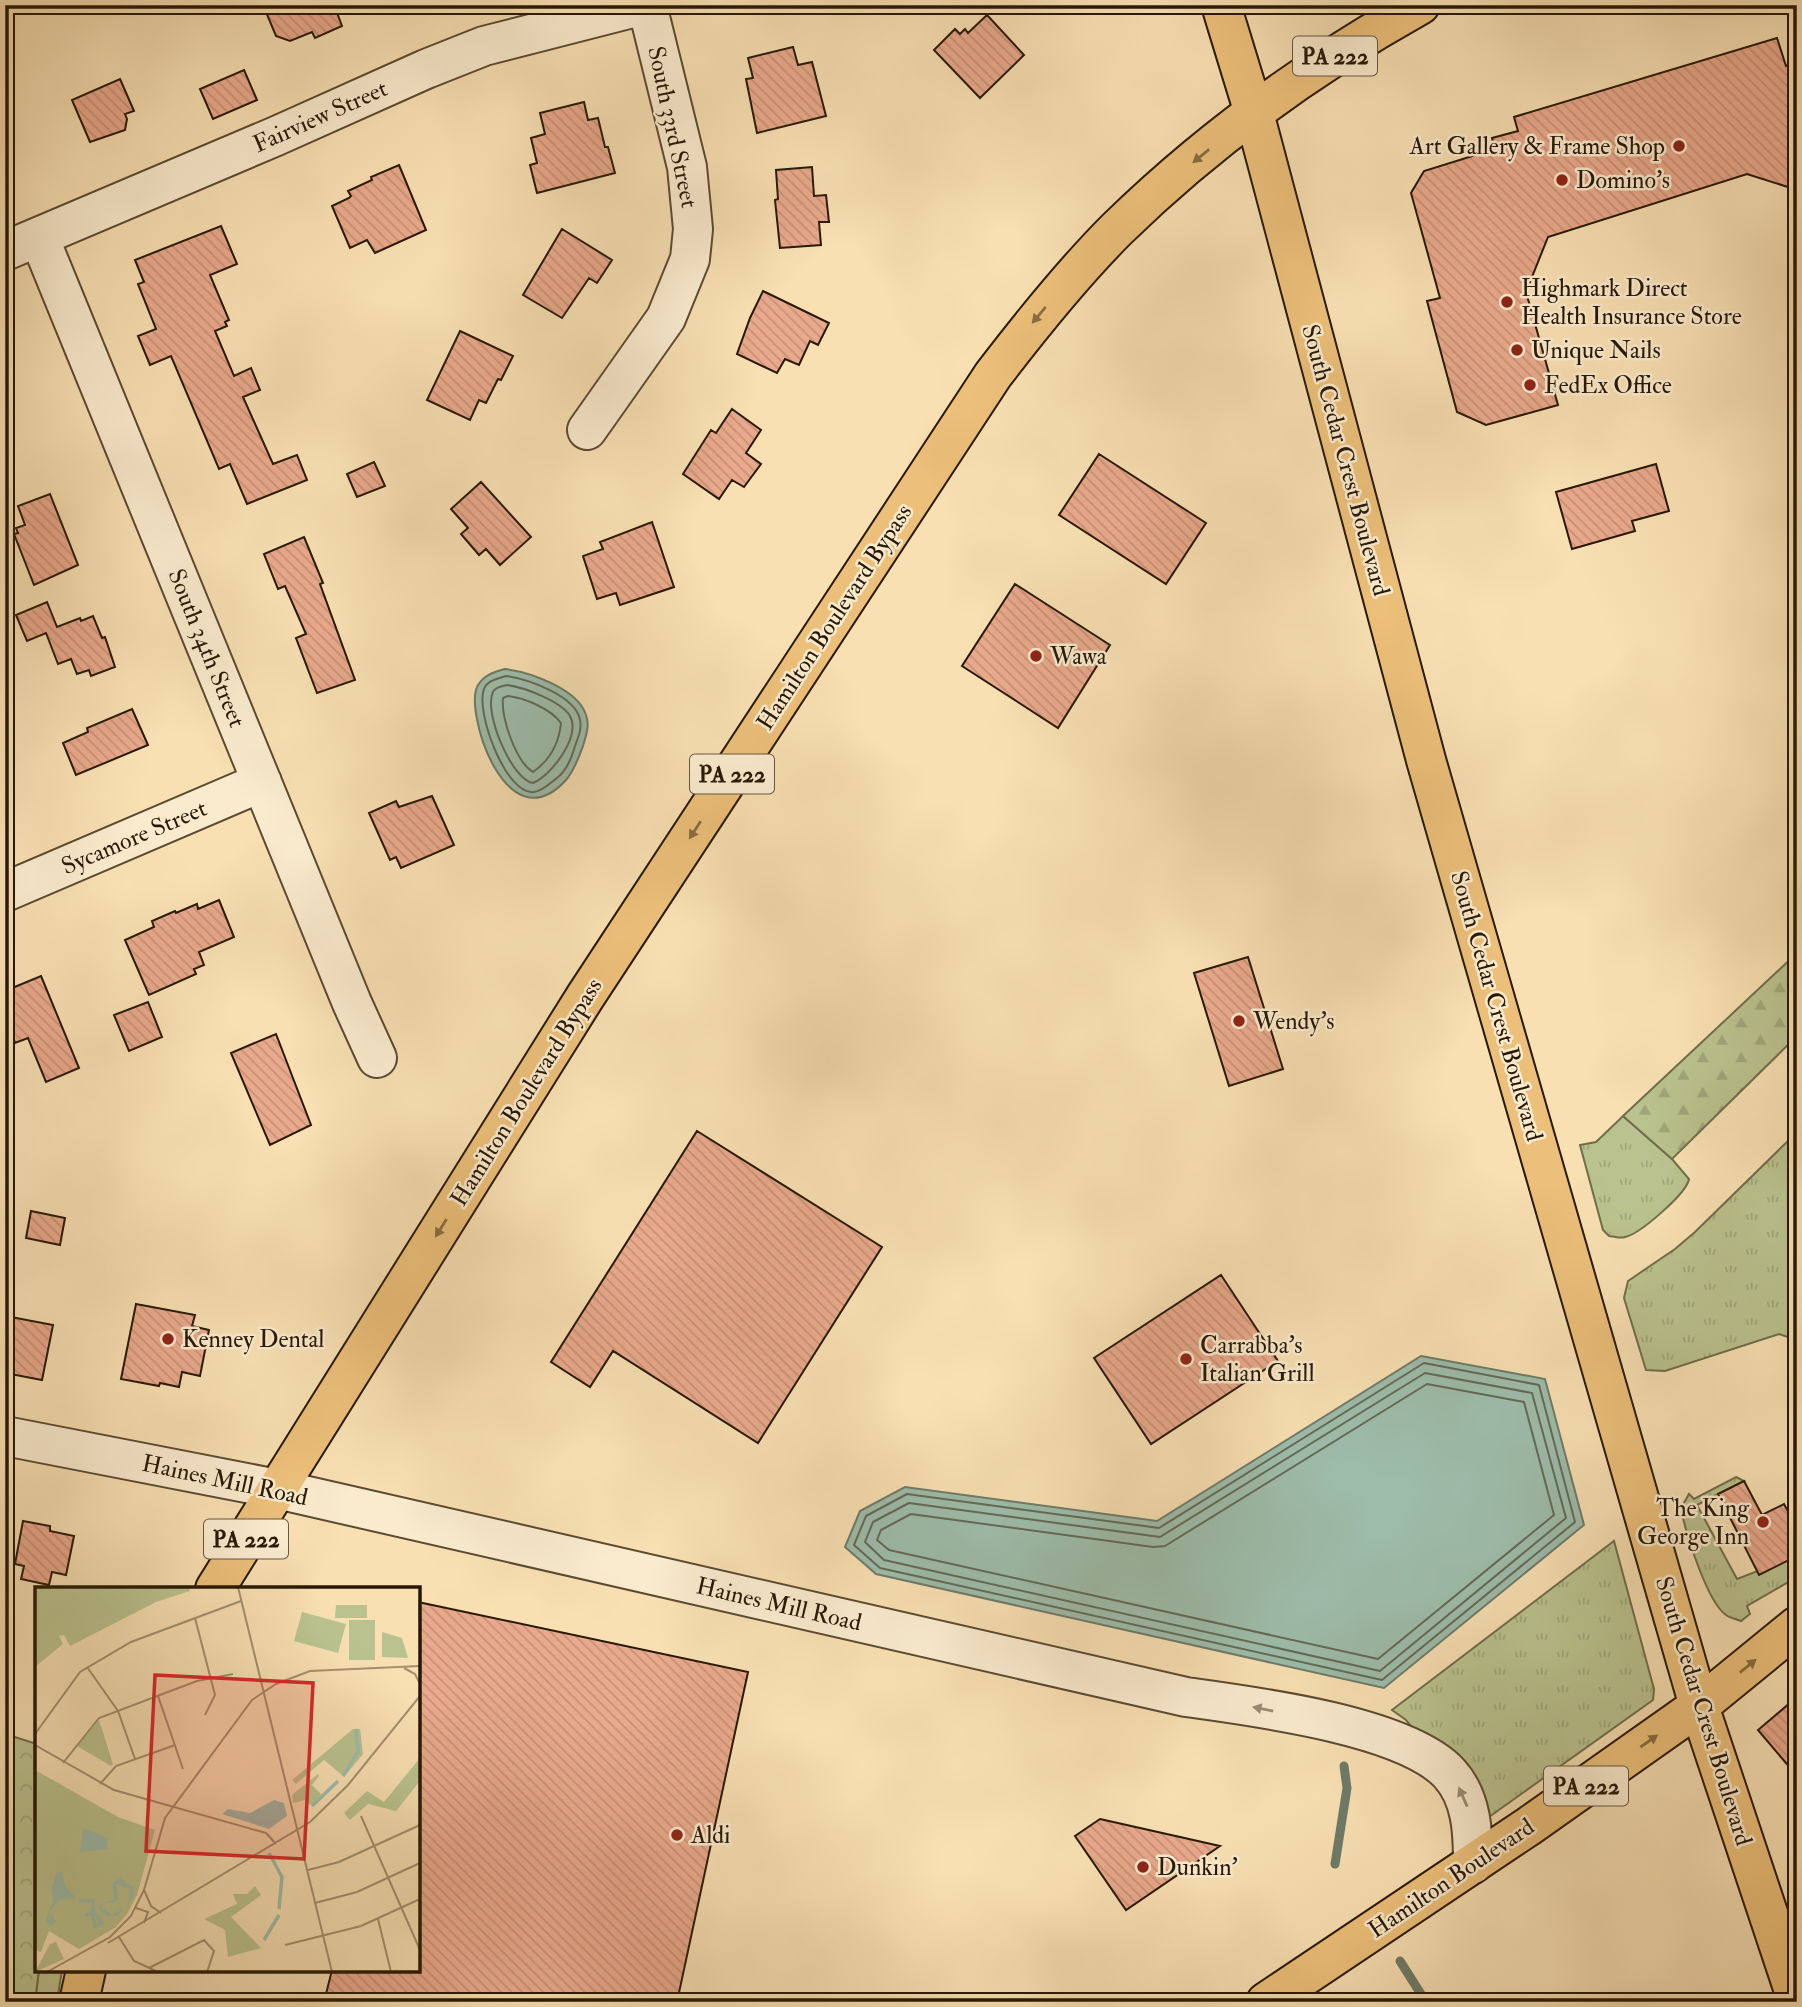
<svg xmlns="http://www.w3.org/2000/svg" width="1802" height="2007" viewBox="0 0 1802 2007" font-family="'IM FELL Double Pica',serif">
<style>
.grass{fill:url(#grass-tufts);stroke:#706e4a;stroke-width:2}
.forest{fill:url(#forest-firs);stroke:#706e4a;stroke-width:2}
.park{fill:url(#park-crowns);stroke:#706e4a;stroke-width:2}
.water{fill:#9dbdab;stroke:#6e7b69;stroke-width:2}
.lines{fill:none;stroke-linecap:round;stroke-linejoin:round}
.shore{stroke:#626a58;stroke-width:2}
.stream{stroke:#6e7b69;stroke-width:9}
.building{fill:url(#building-back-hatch);stroke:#271806;stroke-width:2}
.minor-casing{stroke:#5b4a31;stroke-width:42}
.major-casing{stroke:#271806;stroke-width:42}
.minor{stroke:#faebce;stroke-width:38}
.major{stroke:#ecc07a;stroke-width:38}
.oneway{fill:#8a6c40}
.oneway2{fill:#9b8c74}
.poi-dot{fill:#8f2418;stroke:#faebce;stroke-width:2.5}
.labels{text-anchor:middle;stroke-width:5;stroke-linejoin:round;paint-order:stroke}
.shield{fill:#faebce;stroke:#665742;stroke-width:2}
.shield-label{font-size:23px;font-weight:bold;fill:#271806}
.street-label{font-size:24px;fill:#271806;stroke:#faebce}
.poi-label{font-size:24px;fill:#271806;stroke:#faebce;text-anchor:start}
.inset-river{fill:none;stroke:#9dbdab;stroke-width:3.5}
.inset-road{fill:none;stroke:#a4906e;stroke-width:2}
.view{fill:#d62828;fill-opacity:0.15;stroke:#d62828;stroke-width:3.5}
.inset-edge{fill:none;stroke:#271806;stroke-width:3.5}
</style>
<defs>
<pattern id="grass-tufts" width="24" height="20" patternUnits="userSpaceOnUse" patternTransform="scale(1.75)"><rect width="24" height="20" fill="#bac38f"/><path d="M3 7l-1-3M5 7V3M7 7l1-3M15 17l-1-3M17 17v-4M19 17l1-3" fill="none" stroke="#a0a77a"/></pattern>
<pattern id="forest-firs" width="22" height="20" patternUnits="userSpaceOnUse" patternTransform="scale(1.75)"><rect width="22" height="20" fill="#bac38f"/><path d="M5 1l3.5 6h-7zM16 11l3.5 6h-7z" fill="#a0a77a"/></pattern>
<pattern id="park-crowns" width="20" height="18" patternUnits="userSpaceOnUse" patternTransform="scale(1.75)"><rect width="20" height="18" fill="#bac38f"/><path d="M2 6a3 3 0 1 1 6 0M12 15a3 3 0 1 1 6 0" fill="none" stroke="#a0a77a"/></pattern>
<pattern id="building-back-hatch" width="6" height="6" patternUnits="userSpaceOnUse" patternTransform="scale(1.75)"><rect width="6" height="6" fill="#e9a98c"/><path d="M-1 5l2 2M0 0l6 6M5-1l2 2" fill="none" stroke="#c89177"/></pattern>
</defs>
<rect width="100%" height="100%" fill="#f8e0b3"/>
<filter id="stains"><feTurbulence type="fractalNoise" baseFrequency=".00286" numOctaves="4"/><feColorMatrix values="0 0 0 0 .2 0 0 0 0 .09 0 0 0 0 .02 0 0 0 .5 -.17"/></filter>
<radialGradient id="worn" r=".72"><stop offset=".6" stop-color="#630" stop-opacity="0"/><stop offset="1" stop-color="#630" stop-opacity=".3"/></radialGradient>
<path class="grass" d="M 1623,1116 L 1672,1159 L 1689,1179 C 1687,1193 1640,1234 1625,1237 C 1621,1239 1613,1236 1609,1236 L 1603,1230 L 1580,1145 L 1596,1142 Z
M 1793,1136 L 1797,1139 L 1797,1346 L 1788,1337 L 1779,1334 L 1665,1371 L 1646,1370 L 1624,1298 L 1628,1281 L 1675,1249 L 1695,1232 Z
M 1736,1477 L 1744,1481 L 1697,1505 L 1737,1579 L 1797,1556 L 1797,1577 L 1747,1606 L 1750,1614 L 1741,1621 C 1736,1619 1730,1618 1726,1615 C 1707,1602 1685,1531 1681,1508 L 1689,1494 L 1694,1499 Z
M 1614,1541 L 1654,1689 L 1653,1700 L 1489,1817 L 1484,1816 L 1406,1720 L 1392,1710 Z
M 39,1970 L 62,1970 L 57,2002 L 35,2002 Z"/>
<path class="forest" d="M 1797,953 L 1797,1036 L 1672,1159 L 1623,1116 Z"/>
<path class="park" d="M 5,1734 L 37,1744 L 37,1970 L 39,1970 L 35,2002 L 5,2002 Z"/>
<path class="water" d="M 505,669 C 530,672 578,689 586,715 C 590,726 586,735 583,746 C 579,757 574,771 566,780 C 506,846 463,709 478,685 C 485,674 495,672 505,669 Z
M 1421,1356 L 1545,1379 L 1584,1525 L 1384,1688 L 876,1574 L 845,1547 L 860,1511 L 905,1487 L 1157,1521 Z"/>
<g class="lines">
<path class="shore" d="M 506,676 C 528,679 576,696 580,720 C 582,729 578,738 575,746 C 572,757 566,771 557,778 C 550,783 543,791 534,792 C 506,796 475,711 484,689 C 487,680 498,679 506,676 Z
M 507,685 C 523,687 561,701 570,716 C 581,736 552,775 533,783 C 512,780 483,712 493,692 C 495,687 502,686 507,685 Z
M 508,696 C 525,698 551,709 561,723 C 559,743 550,760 533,772 C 516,762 501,718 503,698 Z
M 1424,1363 L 1539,1385 L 1575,1522 L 1382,1680 L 880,1568 L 854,1545 L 866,1516 L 907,1494 L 1159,1528 Z
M 1425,1373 L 1532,1393 L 1566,1518 L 1380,1671 L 884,1560 L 865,1542 L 873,1522 L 909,1503 L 1160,1537 Z
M 1427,1384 L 1524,1402 L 1554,1515 L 1378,1659 L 889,1550 L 877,1540 L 881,1530 L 911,1514 L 1153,1547 L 1165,1546 Z"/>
<path class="stream" d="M 1335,1864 L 1347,1788 L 1344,1766
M 1400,1961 L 1426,2002"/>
</g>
<path class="building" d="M 263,5 L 334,5 L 342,26 L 315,38 L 312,32 L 290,41 L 276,36 Z
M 987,15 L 1024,55 L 980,98 L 934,50 L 955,29 L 960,34 L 965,29 L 968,33 Z
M 1777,38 L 1786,66 L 1797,63 L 1797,190 L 1747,174 L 1548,237 L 1526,292 L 1558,405 L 1486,425 L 1457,412 L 1427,301 L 1440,298 L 1411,193 L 1424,171 L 1495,149 L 1492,138 L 1518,131 L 1514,117 Z
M 793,47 L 798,65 L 812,62 L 826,116 L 757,133 L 746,79 L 753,78 L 748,58 Z
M 244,70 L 257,100 L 213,119 L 200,89 Z
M 120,79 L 134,111 L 125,114 L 127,119 L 125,130 L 90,142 L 72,100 Z
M 584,102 L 588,120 L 598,118 L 605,147 L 608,147 L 615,173 L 537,193 L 530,165 L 537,163 L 531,138 L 545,134 L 540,113 Z
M 399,165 L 426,230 L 375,253 L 367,240 L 350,248 L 332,206 L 349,198 L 351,196 L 348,191 L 372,180 L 371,177 Z
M 812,167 L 814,196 L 826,195 L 829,222 L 819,222 L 821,245 L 780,248 L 775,200 L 778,199 L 776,170 Z
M 221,226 L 237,264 L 210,275 L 229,320 L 225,322 L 227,326 L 215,331 L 234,376 L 251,368 L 260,390 L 243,397 L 273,464 L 297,455 L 307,480 L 247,504 L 230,464 L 219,469 L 171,356 L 150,365 L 138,336 L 156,329 L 138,284 L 144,282 L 135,260 Z
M 562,229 L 612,260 L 597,283 L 589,278 L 562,318 L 523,295 Z
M 763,291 L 829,323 L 818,345 L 810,341 L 799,365 L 785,359 L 777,373 L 737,354 L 750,318 Z
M 460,331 L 513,356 L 501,380 L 498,379 L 486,403 L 479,400 L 470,420 L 427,400 Z
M 732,409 L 761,430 L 746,453 L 761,464 L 744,487 L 732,480 L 719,499 L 683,474 L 711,430 L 716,433 Z
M 1099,454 L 1206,523 L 1166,584 L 1059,515 Z
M 374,462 L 385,486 L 357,497 L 347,474 Z
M 1656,464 L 1669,511 L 1632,521 L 1635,531 L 1572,549 L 1556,492 Z
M 481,482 L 531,537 L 500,565 L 486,549 L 479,555 L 461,534 L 468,528 L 451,509 Z
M 50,494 L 78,565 L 34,585 L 14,534 L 18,533 L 16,528 L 25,525 L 18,506 Z
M 652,522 L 674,587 L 620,605 L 616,593 L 597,599 L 583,556 L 603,549 L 600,542 Z
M 304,537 L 323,583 L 320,584 L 355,680 L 317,693 L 296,638 L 306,634 L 285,586 L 278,589 L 264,554 Z
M 1015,584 L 1110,645 L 1058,728 L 962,666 Z
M 47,602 L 57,627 L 80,618 L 81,621 L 93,616 L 102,638 L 105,637 L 115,667 L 91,676 L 89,670 L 77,674 L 71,659 L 58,664 L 46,633 L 27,641 L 16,615 Z
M 132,709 L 148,745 L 76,775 L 63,743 L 88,732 L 87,728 Z
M 432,796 L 454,845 L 401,868 L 396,857 L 390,860 L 369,813 L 396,801 L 399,807 Z
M 219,900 L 234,937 L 199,952 L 204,965 L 194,969 L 196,974 L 149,995 L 125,940 L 154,927 L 152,921 L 175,911 L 176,913 L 197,904 L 198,909 Z
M 1248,957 L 1283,1069 L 1229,1086 L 1194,973 Z
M 41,976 L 79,1068 L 46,1082 L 28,1038 L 15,1043 L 13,1037 L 5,1040 L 5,991 Z
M 148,1002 L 162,1037 L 129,1051 L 114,1015 Z
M 276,1034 L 311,1125 L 270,1145 L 231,1053 Z
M 697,1131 L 882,1247 L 758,1443 L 613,1351 L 590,1387 L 551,1362 Z
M 31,1211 L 65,1218 L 60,1245 L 26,1238 Z
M 1221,1275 L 1278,1361 L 1151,1444 L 1094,1358 Z
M 136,1304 L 195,1315 L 192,1326 L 209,1330 L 200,1376 L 182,1372 L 179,1387 L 160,1383 L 159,1386 L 121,1379 Z
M 11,1317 L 53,1325 L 42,1380 L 5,1373 L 5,1345 Z
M 1744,1481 L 1762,1515 L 1784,1504 L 1797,1528 L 1797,1556 L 1759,1575 L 1718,1494 Z
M 23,1521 L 50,1526 L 50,1531 L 74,1536 L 66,1575 L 52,1572 L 49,1585 L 21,1579 L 24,1566 L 15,1564 Z
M 418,1602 L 748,1672 L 677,2002 L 324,2002 L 332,1970 L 418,1970 Z
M 1797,1697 L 1797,1776 L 1758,1730 Z
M 1100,1819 L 1220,1846 L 1126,1910 L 1075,1836 Z"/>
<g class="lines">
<g class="minor-casing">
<path id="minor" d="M 39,237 L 352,1003 L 377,1058
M 5,251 L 274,137 L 426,69 L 484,46 L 644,5
M 587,430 L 666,318 L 690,259 L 693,229 L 687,167 L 647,5
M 5,892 L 262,782
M 5,1436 L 277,1489 L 1186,1697 C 1251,1706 1404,1725 1449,1773 C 1472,1798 1473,1832 1473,1864"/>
</g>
<g class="major-casing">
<path id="major" d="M 1221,5 L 1254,113 L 1426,760 L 1699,1706 L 1797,2000
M 215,1589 L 585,997 L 993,375 C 1032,324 1072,274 1117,229 C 1207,141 1311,66 1420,5
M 79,2002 L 86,1970
M 1266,2002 L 1529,1826 L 1699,1706 L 1797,1626"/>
</g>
<use href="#minor" class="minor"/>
<use href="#major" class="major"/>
</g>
<defs><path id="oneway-solid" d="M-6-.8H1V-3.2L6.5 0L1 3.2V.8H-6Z" transform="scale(1.75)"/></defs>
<g class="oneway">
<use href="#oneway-solid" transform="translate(1201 156) rotate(141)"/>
<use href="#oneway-solid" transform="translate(1039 315) rotate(130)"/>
<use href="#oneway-solid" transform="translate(695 830) rotate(123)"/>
<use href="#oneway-solid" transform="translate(441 1228) rotate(122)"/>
<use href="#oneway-solid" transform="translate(1748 1666) rotate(-39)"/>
<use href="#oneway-solid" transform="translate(1649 1741) rotate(-35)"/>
</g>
<g class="oneway2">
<use href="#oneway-solid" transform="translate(1263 1709) rotate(-168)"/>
<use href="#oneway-solid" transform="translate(1463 1797) rotate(-114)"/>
</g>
<g class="poi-dot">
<circle cx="1679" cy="146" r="7"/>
<circle cx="1562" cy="180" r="7"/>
<circle cx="1507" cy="302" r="7"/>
<circle cx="1517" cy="350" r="7"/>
<circle cx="1530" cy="385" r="7"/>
<circle cx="1036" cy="656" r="7"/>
<circle cx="1239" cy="1021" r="7"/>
<circle cx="168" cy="1339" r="7"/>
<circle cx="1186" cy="1359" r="7"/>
<circle cx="1763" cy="1522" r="7"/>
<circle cx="677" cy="1835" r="7"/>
<circle cx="1143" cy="1867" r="7"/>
</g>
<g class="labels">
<g class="shield">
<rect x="1293" y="36.5" width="84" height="39" rx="5"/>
<rect x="690" y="754.5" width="84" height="39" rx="5"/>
<rect x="204" y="1519.5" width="84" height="39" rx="5"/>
<rect x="1544" y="1766.5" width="84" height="39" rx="5"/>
</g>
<g class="shield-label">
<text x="1335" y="64">PA 222</text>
<text x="732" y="782">PA 222</text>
<text x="246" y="1547">PA 222</text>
<text x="1586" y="1794">PA 222</text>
</g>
<g class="street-label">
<text transform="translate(320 116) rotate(-24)" y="8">Fairview Street</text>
<text transform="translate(673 127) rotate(78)" y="8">South 33rd Street</text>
<text transform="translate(1346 460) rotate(75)" y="8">South Cedar Crest Boulevard</text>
<text transform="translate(834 617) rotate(-57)" y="8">Hamilton Boulevard Bypass</text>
<text transform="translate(207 648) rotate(68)" y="8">South 34th Street</text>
<text transform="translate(134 837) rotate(-23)" y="8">Sycamore Street</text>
<text transform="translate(1497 1006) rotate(74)" y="8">South Cedar Crest Boulevard</text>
<text transform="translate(526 1092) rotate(-58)" y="8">Hamilton Boulevard Bypass</text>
<text transform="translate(225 1480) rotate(12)" y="8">Haines Mill Road</text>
<text transform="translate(779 1604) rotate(13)" y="8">Haines Mill Road</text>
<text transform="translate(1704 1711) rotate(73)" y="8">South Cedar Crest Boulevard</text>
<text transform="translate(1451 1878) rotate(-34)" y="8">Hamilton Boulevard</text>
</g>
<g class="poi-label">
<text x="1665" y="154" text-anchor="end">Art Gallery &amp; Frame Shop</text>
<text x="1576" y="188">Domino's</text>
<text x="1521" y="296">Highmark Direct<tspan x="1521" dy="28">Health Insurance Store</tspan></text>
<text x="1531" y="358">Unique Nails</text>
<text x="1544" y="393">FedEx Office</text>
<text x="1050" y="664">Wawa</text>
<text x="1253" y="1029">Wendy's</text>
<text x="182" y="1347">Kenney Dental</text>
<text x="1200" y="1353">Carrabba's<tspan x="1200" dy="28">Italian Grill</tspan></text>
<text x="1749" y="1516" text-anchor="end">The King<tspan x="1749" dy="28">George Inn</tspan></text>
<text x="691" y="1843">Aldi</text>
<text x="1157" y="1875">Dunkin'</text>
</g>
</g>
<g transform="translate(35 1587)">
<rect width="385" height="385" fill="#f8e0b3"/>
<path d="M 283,187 L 284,189 L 277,198 L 286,207 L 283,211 L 275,218 L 270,213 L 258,216 L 257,208 ZM 21,355 L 29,372 L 0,385 L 15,357 Z" fill="#bac38f"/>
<path d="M 318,142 L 325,142 L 328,167 L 309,190 L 311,183 L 307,188 L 289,173 L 261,197 L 257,193 ZM 385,171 L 385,194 L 361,224 L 333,217 L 315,233 L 309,226 L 332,204 L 349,215 ZM 220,299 L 226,308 L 196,330 L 226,361 L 193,370 L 190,343 L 169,332 L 202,317 L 198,307 L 212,307 Z" fill="#bac38f"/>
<path d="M 0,0 L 153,0 L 155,4 L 121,15 L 35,59 L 29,48 L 24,49 L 28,57 L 0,80 ZM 64,133 L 78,177 L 76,179 L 42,159 ZM 0,183 L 83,230 L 120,243 L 102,308 L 92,327 L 81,340 L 44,362 L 14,344 L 6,365 L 0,363 Z" fill="#bac38f"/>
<path d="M 46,0 L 79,0 L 81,5 L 56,19 ZM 301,18 L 332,18 L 332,31 L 300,31 ZM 267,25 L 311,37 L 303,66 L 259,54 ZM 314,33 L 340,33 L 340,73 L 314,73 ZM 347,45 L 367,51 L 373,71 L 347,70 Z" fill="#bac38f"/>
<path d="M 239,213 L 249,216 L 252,229 L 234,242 L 187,227 L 193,222 L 215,226 ZM 48,241 L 73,251 L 72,262 L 45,265 ZM 27,284 L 30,299 L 41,311 L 25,312 L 15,324 L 14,334 L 16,327 L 21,334 L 16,339 L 11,334 L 15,321 L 18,316 L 17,301 L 21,286 ZM 85,291 L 98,300 L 99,307 L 93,318 L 96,302 L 81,297 L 83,312 L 79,315 L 68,317 L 67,322 L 78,328 L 89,321 L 82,329 L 74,329 L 66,325 L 65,318 L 79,312 L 77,297 Z" fill="#9dbdab"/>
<path class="inset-river" d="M 385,13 L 385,35M 308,189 L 323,165 L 321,142M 277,219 L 303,194M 234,266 L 247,290 L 244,322M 44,314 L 58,314 L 58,323 L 67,336 L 60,339 L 57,326 L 50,328M 229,353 L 244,328"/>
<path class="inset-road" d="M 203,0 L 297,385M 160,31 L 180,108 L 170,128M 52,80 L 83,124 L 100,172M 369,81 L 380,87 L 385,97M 123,109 L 148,182M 0,147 L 45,85 L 96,55 L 206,14M 0,158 L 79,203 L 231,246 L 241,257M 28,176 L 64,131 L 162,94 L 198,87M 65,197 L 81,179 L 140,158M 326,229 L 385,363M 273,283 L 304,275 L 385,238M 109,303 L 116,319 L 126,326M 280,316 L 322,305 L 385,276M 101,321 L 113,325 L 109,336M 343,332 L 356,385M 84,350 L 99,374 L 123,385M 73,356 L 275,235 L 313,198 L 385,109M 250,358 L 326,339 L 385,312M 114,381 L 169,353 L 179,364 L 172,385M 12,385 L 75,350 L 96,329 L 109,303 L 130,231 L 217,113 L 241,97 L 275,84 L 385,79"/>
<path class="view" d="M 120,88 L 278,96 L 269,272 L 111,264 Z"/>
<rect width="385" height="385" class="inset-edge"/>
</g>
<rect width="1802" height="2007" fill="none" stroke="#f8e0b3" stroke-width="28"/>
<rect x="7" y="7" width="1788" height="1993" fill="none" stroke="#271806" stroke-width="3.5"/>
<rect x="14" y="14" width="1774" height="1979" fill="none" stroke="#271806" stroke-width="2"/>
<rect width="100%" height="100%" filter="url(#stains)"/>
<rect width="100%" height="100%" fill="url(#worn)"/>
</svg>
